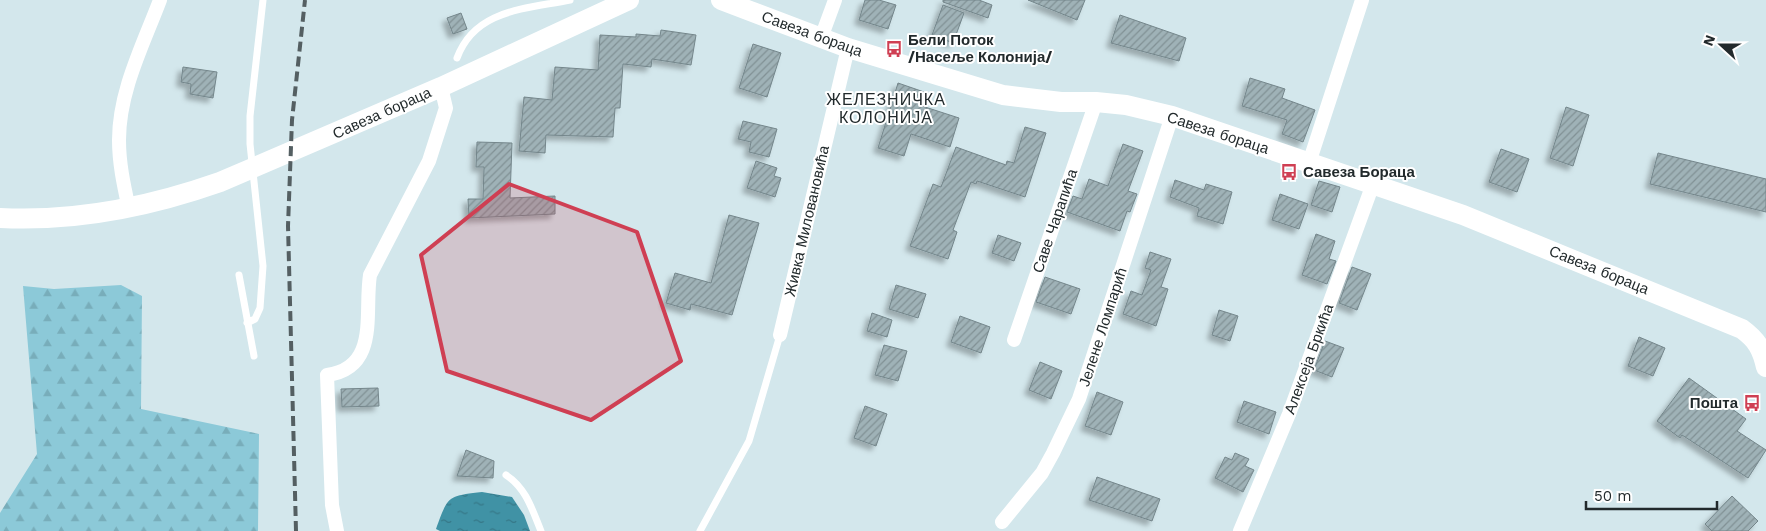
<svg xmlns="http://www.w3.org/2000/svg" width="1766" height="531" viewBox="0 0 1766 531" font-family="'Work Sans',sans-serif">
<style>
.forest{fill:url(#forest-firs)}
.water{fill:url(#water-ripples)}
.building{fill:url(#building-hatch);stroke:#74868b;filter:url(#shadow)}
.lines{fill:none;stroke-linecap:round;stroke-linejoin:round}
.lane{stroke:#fff;stroke-width:7}
.street{stroke:#fff;stroke-width:14}
.secondary{stroke:#fff;stroke-width:20}
.rail{stroke:#545f62;stroke-width:4;stroke-dasharray:10 5;stroke-linecap:butt}
.marked{fill:#cf3f53;fill-opacity:0.2;stroke:#cf3f53;stroke-width:4;stroke-linejoin:round}
.labels{text-anchor:middle;stroke-width:4;stroke-linejoin:round;paint-order:stroke}
.street-label{font-size:15px;fill:#222a2c;stroke:#fff}
.poi-label{font-size:15px;font-weight:bold;fill:#222a2c;stroke:#fff;text-anchor:start}
.neighbourhood-label{font-size:16px;letter-spacing:1px;fill:#222a2c;stroke:#fff}
</style>
<defs>
<pattern id="forest-firs" width="22" height="20" patternUnits="userSpaceOnUse" patternTransform="scale(1.25)"><rect width="22" height="20" fill="#8cc9d8"/><path d="M5 1l3.5 6h-7zM16 11l3.5 6h-7z" fill="#78adba"/></pattern>
<pattern id="water-ripples" width="26" height="14" patternUnits="userSpaceOnUse" patternTransform="scale(1.25)"><rect width="26" height="14" fill="#4092a5"/><path d="M2 4q2-2 4 0t4 0M15 11q2-2 4 0t4 0" fill="none" stroke="#357787"/></pattern>
<pattern id="building-hatch" width="6" height="6" patternUnits="userSpaceOnUse" patternTransform="scale(1.25)"><rect width="6" height="6" fill="#9fb2b7"/><path d="M-1 1l2-2M0 6l6-6M5 7l2-2" fill="none" stroke="#819195"/></pattern>
<filter id="shadow"><feDropShadow dx="-4.5" dy="4.5" stdDeviation="2.5" flood-color="#0004"/></filter>
</defs>
<rect width="100%" height="100%" fill="#d3e7ec"/>
<path class="forest" d="M 121,285 L 142,296 L 141,409 L 259,434 L 258,531 L 0,531 L 0,513 L 37,454 L 23,286 L 54,289 Z"/>
<path class="water" d="M 482,492 L 512,497 L 524,515 L 530,531 L 440,531 L 436,529 C 448,496 447,496 482,492 Z"/>
<path class="building" d="M 865,0 L 879,0 L 896,5 L 888,29 L 859,20 Z
M 943,0 L 979,0 L 992,5 L 988,18 L 943,2 Z
M 1028,0 L 1085,0 L 1077,20 Z
M 943,5 L 964,13 L 953,43 L 932,35 Z
M 461,13 L 467,29 L 453,34 L 447,18 Z
M 1120,15 L 1186,38 L 1179,61 L 1111,43 Z
M 661,30 L 696,35 L 691,65 L 652,59 L 651,67 L 623,64 L 620,108 L 615,108 L 613,137 L 546,135 L 545,153 L 519,151 L 524,97 L 552,100 L 555,67 L 598,70 L 600,35 L 636,37 L 636,34 L 660,36 Z
M 753,44 L 781,53 L 767,97 L 739,88 Z
M 183,67 L 217,72 L 213,98 L 190,94 L 191,84 L 181,82 Z
M 1250,78 L 1285,89 L 1282,98 L 1315,110 L 1303,142 L 1282,134 L 1287,120 L 1242,106 Z
M 898,83 L 927,93 L 922,106 L 959,118 L 950,147 L 911,134 L 904,156 L 878,148 Z
M 1566,107 L 1589,115 L 1573,166 L 1550,158 Z
M 743,121 L 777,129 L 769,157 L 749,152 L 751,142 L 738,139 Z
M 1025,127 L 1046,133 L 1025,197 L 977,181 L 976,184 L 971,182 L 953,230 L 957,232 L 948,259 L 910,246 L 933,184 L 941,187 L 956,147 L 1006,165 L 1007,161 L 1014,163 Z
M 477,142 L 512,143 L 510,198 L 555,196 L 555,214 L 469,218 L 468,199 L 483,199 L 484,167 L 476,167 Z
M 1123,144 L 1143,151 L 1128,191 L 1137,194 L 1130,212 L 1127,211 L 1120,231 L 1067,212 L 1073,196 L 1082,199 L 1089,179 L 1108,186 Z
M 1501,149 L 1529,159 L 1517,192 L 1489,182 Z
M 1658,153 L 1766,179 L 1766,212 L 1650,184 Z
M 756,161 L 777,168 L 774,176 L 781,178 L 775,197 L 747,188 Z
M 1175,180 L 1204,190 L 1206,184 L 1232,192 L 1223,224 L 1197,216 L 1199,208 L 1170,197 Z
M 1319,181 L 1340,187 L 1332,212 L 1311,205 Z
M 1280,194 L 1308,204 L 1299,229 L 1272,220 Z
M 729,215 L 759,223 L 732,315 L 691,304 L 690,310 L 666,303 L 675,273 L 711,283 Z
M 1316,234 L 1335,241 L 1329,259 L 1336,261 L 1327,284 L 1302,275 Z
M 998,235 L 1021,243 L 1014,261 L 992,253 Z
M 1150,252 L 1171,259 L 1161,287 L 1168,289 L 1156,326 L 1123,314 L 1131,291 L 1142,295 L 1151,270 L 1145,268 Z
M 1352,267 L 1371,274 L 1357,310 L 1339,303 Z
M 1045,277 L 1080,289 L 1071,314 L 1036,302 Z
M 896,285 L 926,294 L 918,318 L 889,309 Z
M 1219,310 L 1238,316 L 1230,341 L 1212,335 Z
M 872,313 L 892,320 L 887,337 L 867,331 Z
M 960,316 L 990,327 L 981,353 L 951,342 Z
M 1639,337 L 1665,348 L 1653,376 L 1628,366 Z
M 1325,341 L 1344,348 L 1332,377 L 1314,370 Z
M 884,345 L 907,351 L 898,381 L 875,375 Z
M 1040,362 L 1062,371 L 1051,399 L 1029,390 Z
M 1689,378 L 1746,419 L 1737,431 L 1766,450 L 1748,478 L 1682,435 L 1680,438 L 1657,421 Z
M 378,388 L 379,406 L 342,407 L 341,389 Z
M 1097,392 L 1123,402 L 1111,435 L 1085,426 Z
M 1244,401 L 1276,412 L 1269,434 L 1237,422 Z
M 865,406 L 887,414 L 876,446 L 854,438 Z
M 466,450 L 494,461 L 493,478 L 457,476 Z
M 1235,453 L 1249,459 L 1245,466 L 1254,470 L 1243,492 L 1215,478 L 1225,457 L 1232,460 Z
M 1097,477 L 1160,499 L 1152,521 L 1089,500 Z
M 1732,496 L 1758,521 L 1748,531 L 1712,531 L 1705,524 Z"/>
<g class="lines">
<path class="lane" d="M 457,58 C 475,9 526,9 570,0
M 239,275 L 254,356
M 247,323 L 255,319 L 260,308 L 263,266 L 250,144 L 250,116 L 263,0
M 506,475 C 526,488 532,509 541,531
M 700,531 L 749,441 L 780,335"/>
<path class="street" d="M 821,38 L 835,0
M 1309,163 L 1362,0
M 129,209 C 124,186 119,164 119,140 C 119,91 143,45 160,0
M 780,335 L 848,48
M 1014,340 L 1096,102
M 1002,522 L 1042,473 L 1053,453 L 1079,399 L 1172,116
M 337,531 L 332,505 L 327,375 C 380,368 364,312 370,275 L 429,161 L 446,108 L 441,87
M 1240,531 L 1289,414 L 1373,184"/>
<path class="secondary" d="M 721,0 L 848,48 L 1003,95 L 1061,102 L 1096,102 L 1126,105 L 1172,116 L 1463,215 L 1742,329 C 1757,340 1762,349 1766,367
M 0,218 C 76,222 149,207 220,182 L 441,87 L 629,0"/>
<path class="rail" d="M 296,531 L 288,226 L 292,120 L 305,0"/>
</g>
<path class="marked" d="M 509,184 L 637,232 L 681,361 L 591,420 L 447,371 L 421,255 Z"/>
<defs>
<g id="bus-bare" transform="scale(1.35)"><path d="M-5-6H5V4H4V6H2V4H-2V6H-4V4H-5ZM-3.5-4V0h7V-4ZM-3.5 1.2v1.5H-2V1.2ZM2 1.2v1.5H3.5V1.2Z" fill="#cf3f53" stroke="#fff" stroke-width="2.5" paint-order="stroke"/></g>
</defs>
<g fill-rule="evenodd">
<use href="#bus-bare" x="894" y="49"/>
<use href="#bus-bare" x="1289" y="172"/>
<use href="#bus-bare" x="1752" y="403"/>
</g>
<g class="labels">
<g class="street-label">
<text transform="translate(812 34) rotate(20)" y="5">Савеза бораца</text>
<text transform="translate(382 113) rotate(-24)" y="5">Савеза бораца</text>
<text transform="translate(1218 133) rotate(18)" y="5">Савеза бораца</text>
<text transform="translate(807 221) rotate(-77)" y="5">Живка Миловановића</text>
<text transform="translate(1055 221) rotate(-71)" y="5">Саве Чарапића</text>
<text transform="translate(1599 270) rotate(22)" y="5">Савеза бораца</text>
<text transform="translate(1103 327) rotate(-72)" y="5">Јелене Ломпарић</text>
<text transform="translate(1309 359) rotate(-70)" y="5">Алексеја Бркића</text>
</g>
<g class="poi-label">
<text x="908" y="45">Бели Поток<tspan x="908" dy="17">/Насеље Колонија/</tspan></text>
<text x="1303" y="177">Савеза Бораца</text>
<text x="1738" y="408" text-anchor="end">Пошта</text>
</g>
<g class="neighbourhood-label">
<text x="886" y="105">ЖЕЛЕЗНИЧКА<tspan x="886" dy="18">КОЛОНИЈА</tspan></text>
</g>
</g>
<g transform="translate(1721 45) rotate(291)" stroke="#ffffff" stroke-width="4" paint-order="stroke">
<path d="M0-4L9 19L0 12L-9 19Z" fill="#222a2c"/>
<text y="-8" font-size="14" font-weight="bold" text-anchor="middle" fill="#222a2c">N</text>
</g>
<path d="M1586 501v8h131v-8" fill="none" stroke="#222a2c" stroke-width="2.5"/>
<text x="1594" y="501" font-size="15" fill="#222a2c" stroke="#ffffff" stroke-width="4" paint-order="stroke">50 m</text>
</svg>
